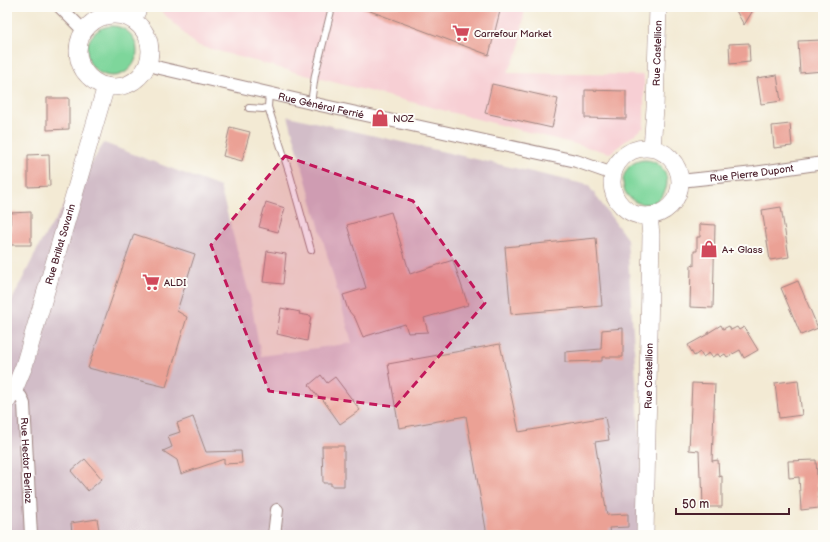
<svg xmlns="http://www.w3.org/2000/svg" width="830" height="542" viewBox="0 0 830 542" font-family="'Balsamiq Sans',sans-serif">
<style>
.built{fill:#f7cfd4}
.industrial{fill:#d2bdc8}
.green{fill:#7ed69b;stroke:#647a63}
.building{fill:#eba195}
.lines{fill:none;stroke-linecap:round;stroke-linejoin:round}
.service-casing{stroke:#9e8480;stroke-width:8}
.minor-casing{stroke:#9e8480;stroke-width:14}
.secondary-casing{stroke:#9e8480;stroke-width:18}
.service{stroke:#fff;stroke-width:6}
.minor{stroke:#fff;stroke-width:12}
.secondary{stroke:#fff;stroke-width:17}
.marked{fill:#c2185b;fill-opacity:0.2;stroke:#c2185b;stroke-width:3;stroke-dasharray:8 5;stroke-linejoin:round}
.labels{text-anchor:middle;stroke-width:4;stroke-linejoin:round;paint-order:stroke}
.poi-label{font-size:10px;fill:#4a1f2b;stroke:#fdfcf7;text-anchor:start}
.street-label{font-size:10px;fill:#4a1f2b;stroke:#fdfcf7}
</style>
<rect width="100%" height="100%" fill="#fdfcf7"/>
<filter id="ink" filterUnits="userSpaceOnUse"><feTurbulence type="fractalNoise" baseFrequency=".025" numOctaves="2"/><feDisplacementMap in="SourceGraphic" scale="8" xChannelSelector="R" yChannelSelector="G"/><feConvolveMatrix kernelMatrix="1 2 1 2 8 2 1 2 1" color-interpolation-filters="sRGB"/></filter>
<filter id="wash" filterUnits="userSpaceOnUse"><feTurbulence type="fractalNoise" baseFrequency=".012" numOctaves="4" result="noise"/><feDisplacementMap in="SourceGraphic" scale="16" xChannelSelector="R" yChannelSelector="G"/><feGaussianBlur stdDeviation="0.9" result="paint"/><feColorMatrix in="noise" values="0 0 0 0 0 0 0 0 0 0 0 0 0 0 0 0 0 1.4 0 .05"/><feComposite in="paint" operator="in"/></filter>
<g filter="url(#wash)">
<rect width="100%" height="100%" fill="#f3ead4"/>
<path class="built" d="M 157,7 L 525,7 L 519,50 L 507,73 L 644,75 L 644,127 L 610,153 L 302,74 L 196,45 Z"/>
<path class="industrial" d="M 288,116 L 588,185 L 627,239 L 646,535 L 7,535 L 7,310 L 41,242 L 104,143 L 220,187 L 250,297 L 261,356 L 352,343 Z"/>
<path class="green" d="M87 51a25 25 0 1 1 50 0a25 25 0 1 1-50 0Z
M623 182a22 22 0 1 1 44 0a22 22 0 1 1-44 0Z"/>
<g id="blocks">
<path class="building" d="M 362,7 L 501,7 L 489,55 L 362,8 Z
M 734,7 L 755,7 L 744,25 Z
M 822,40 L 823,71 L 800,73 L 798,41 Z
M 749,43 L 750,62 L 730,64 L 729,44 Z
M 777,75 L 781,101 L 761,104 L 757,78 Z
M 492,84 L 558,99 L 552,128 L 485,113 Z
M 585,90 L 626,91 L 626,119 L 585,118 Z
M 47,98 L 69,98 L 69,129 L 47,130 Z
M 790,124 L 792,146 L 774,148 L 772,126 Z
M 230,127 L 250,132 L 242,161 L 223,156 Z
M 49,154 L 50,186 L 28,187 L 28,155 Z
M 266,202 L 285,208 L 278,232 L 259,227 Z
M 781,207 L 789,257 L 770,260 L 762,210 Z
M 31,212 L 31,245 L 11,245 L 10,213 Z
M 391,212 L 410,274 L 453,260 L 468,305 L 424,318 L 428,332 L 408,333 L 405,324 L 363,337 L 355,318 L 348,310 L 343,295 L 366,288 L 347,225 Z
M 700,224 L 715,225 L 713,308 L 690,307 L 691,265 L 694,266 L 694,251 L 697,251 L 697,237 L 700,237 Z
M 134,234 L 195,254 L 177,311 L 187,317 L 166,387 L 88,368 Z
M 596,238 L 602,306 L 511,314 L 505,247 Z
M 267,251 L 286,254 L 283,284 L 263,282 Z
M 798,281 L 818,328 L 801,335 L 781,288 Z
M 281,308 L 300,312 L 299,314 L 311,316 L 307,341 L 277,334 Z
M 721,325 L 723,329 L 729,326 L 731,330 L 737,327 L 739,330 L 744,327 L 758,350 L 744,358 L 740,350 L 727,357 L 725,354 L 720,357 L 718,354 L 712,357 L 709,353 L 703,357 L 700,352 L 694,356 L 688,345 L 708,334 L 708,333 Z
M 623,328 L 623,357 L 602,357 L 602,361 L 565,362 L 565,352 L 601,349 L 602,330 Z
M 500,344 L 519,432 L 605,417 L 609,440 L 595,442 L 607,515 L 628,514 L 628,527 L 609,528 L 610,534 L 604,535 L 487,535 L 466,416 L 399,428 L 388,364 Z
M 321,375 L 327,383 L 335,377 L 360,410 L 340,424 L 321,397 L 318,397 L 309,385 Z
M 798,380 L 802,415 L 779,418 L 775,383 Z
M 692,383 L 715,384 L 712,461 L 718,460 L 719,477 L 722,476 L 722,507 L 703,507 L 702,477 L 700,477 L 699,451 L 689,450 Z
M 193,417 L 206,452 L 241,451 L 242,463 L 224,464 L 224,459 L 181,474 L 177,460 L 163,451 L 172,447 L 168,436 L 180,432 L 177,423 Z
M 322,446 L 344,446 L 344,486 L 331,486 L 331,483 L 323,483 Z
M 85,459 L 102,479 L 88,491 L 71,471 Z
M 816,460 L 819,508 L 801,510 L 799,477 L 789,478 L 788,461 Z
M 97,519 L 100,535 L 72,535 L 71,523 Z"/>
</g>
</g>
<g filter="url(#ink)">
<use href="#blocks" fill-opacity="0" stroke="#9e8480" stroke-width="1"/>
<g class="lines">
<g class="service-casing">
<path id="service" d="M 311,103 L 315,75 L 332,7
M 268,107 L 290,175 L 311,250
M 249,108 L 263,109 L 268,107 L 269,93"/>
</g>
<g class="minor-casing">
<g id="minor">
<path d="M 60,7 L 84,31"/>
<path id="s1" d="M 147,64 L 160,68 L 311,103 L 576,161 L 613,174"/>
<path id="s2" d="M 680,181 L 754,173 L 823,163"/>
<path id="s3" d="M 14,390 L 21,397 L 24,404 L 31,535"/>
<path d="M 274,535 L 277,510"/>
</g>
</g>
<g class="secondary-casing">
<g id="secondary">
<circle cx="114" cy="51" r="36"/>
<path d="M 133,20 L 139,7"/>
<circle cx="646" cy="182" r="34"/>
<path id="s4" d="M 652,148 L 655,108 L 658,7"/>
<path id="s5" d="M 7,401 L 14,390 L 24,366 L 106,86"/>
<path id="s6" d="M 645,535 L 651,235 L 649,216"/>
</g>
</g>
<use href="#service" class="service"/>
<use href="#minor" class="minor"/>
<use href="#secondary" class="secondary"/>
</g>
</g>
<path class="marked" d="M 285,156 L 413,201 L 485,303 L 395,407 L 269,391 L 211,245 Z"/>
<defs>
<g id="supermarket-bare" transform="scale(1.38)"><path d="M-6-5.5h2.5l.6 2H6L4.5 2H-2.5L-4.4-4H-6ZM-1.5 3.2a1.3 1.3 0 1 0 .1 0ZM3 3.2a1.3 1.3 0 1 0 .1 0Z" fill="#d1495b" stroke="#fdfcf7" stroke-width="2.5" paint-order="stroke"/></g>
<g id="shop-bare" transform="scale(1.38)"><path d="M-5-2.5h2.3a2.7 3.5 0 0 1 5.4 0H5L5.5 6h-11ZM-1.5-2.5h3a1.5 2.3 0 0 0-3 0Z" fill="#d1495b" stroke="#fdfcf7" stroke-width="2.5" paint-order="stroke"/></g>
</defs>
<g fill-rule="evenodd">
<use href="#supermarket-bare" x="461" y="33"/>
<use href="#shop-bare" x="380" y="118"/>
<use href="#shop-bare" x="709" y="249"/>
<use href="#supermarket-bare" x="151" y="282"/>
</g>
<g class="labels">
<g class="poi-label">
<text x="474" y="37">Carrefour Market</text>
<text x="393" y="122">NOZ</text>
<text x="722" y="253">A+ Glass</text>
<text x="164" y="286">ALDI</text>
</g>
<g class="street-label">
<text dy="4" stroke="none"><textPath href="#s4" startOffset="95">Rue Castellion</textPath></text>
<text dy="4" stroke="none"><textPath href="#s1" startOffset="179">Rue Général Ferrié</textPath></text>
<text dy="4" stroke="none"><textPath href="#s2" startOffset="72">Rue Pierre Dupont</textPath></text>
<text dy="4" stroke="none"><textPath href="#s5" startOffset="166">Rue Brillat Savarin</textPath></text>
<text dy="4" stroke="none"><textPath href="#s6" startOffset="159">Rue Castellion</textPath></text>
<text dy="4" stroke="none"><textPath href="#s3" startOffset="74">Rue Hector Berlioz</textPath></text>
</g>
</g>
<rect width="830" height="542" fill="none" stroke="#fdfcf7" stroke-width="24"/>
<path d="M676 508v6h113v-6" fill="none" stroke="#4a1f2b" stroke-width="2"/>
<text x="682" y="508" font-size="12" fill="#4a1f2b" stroke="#fdfcf7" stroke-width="3" paint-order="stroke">50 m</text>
</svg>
